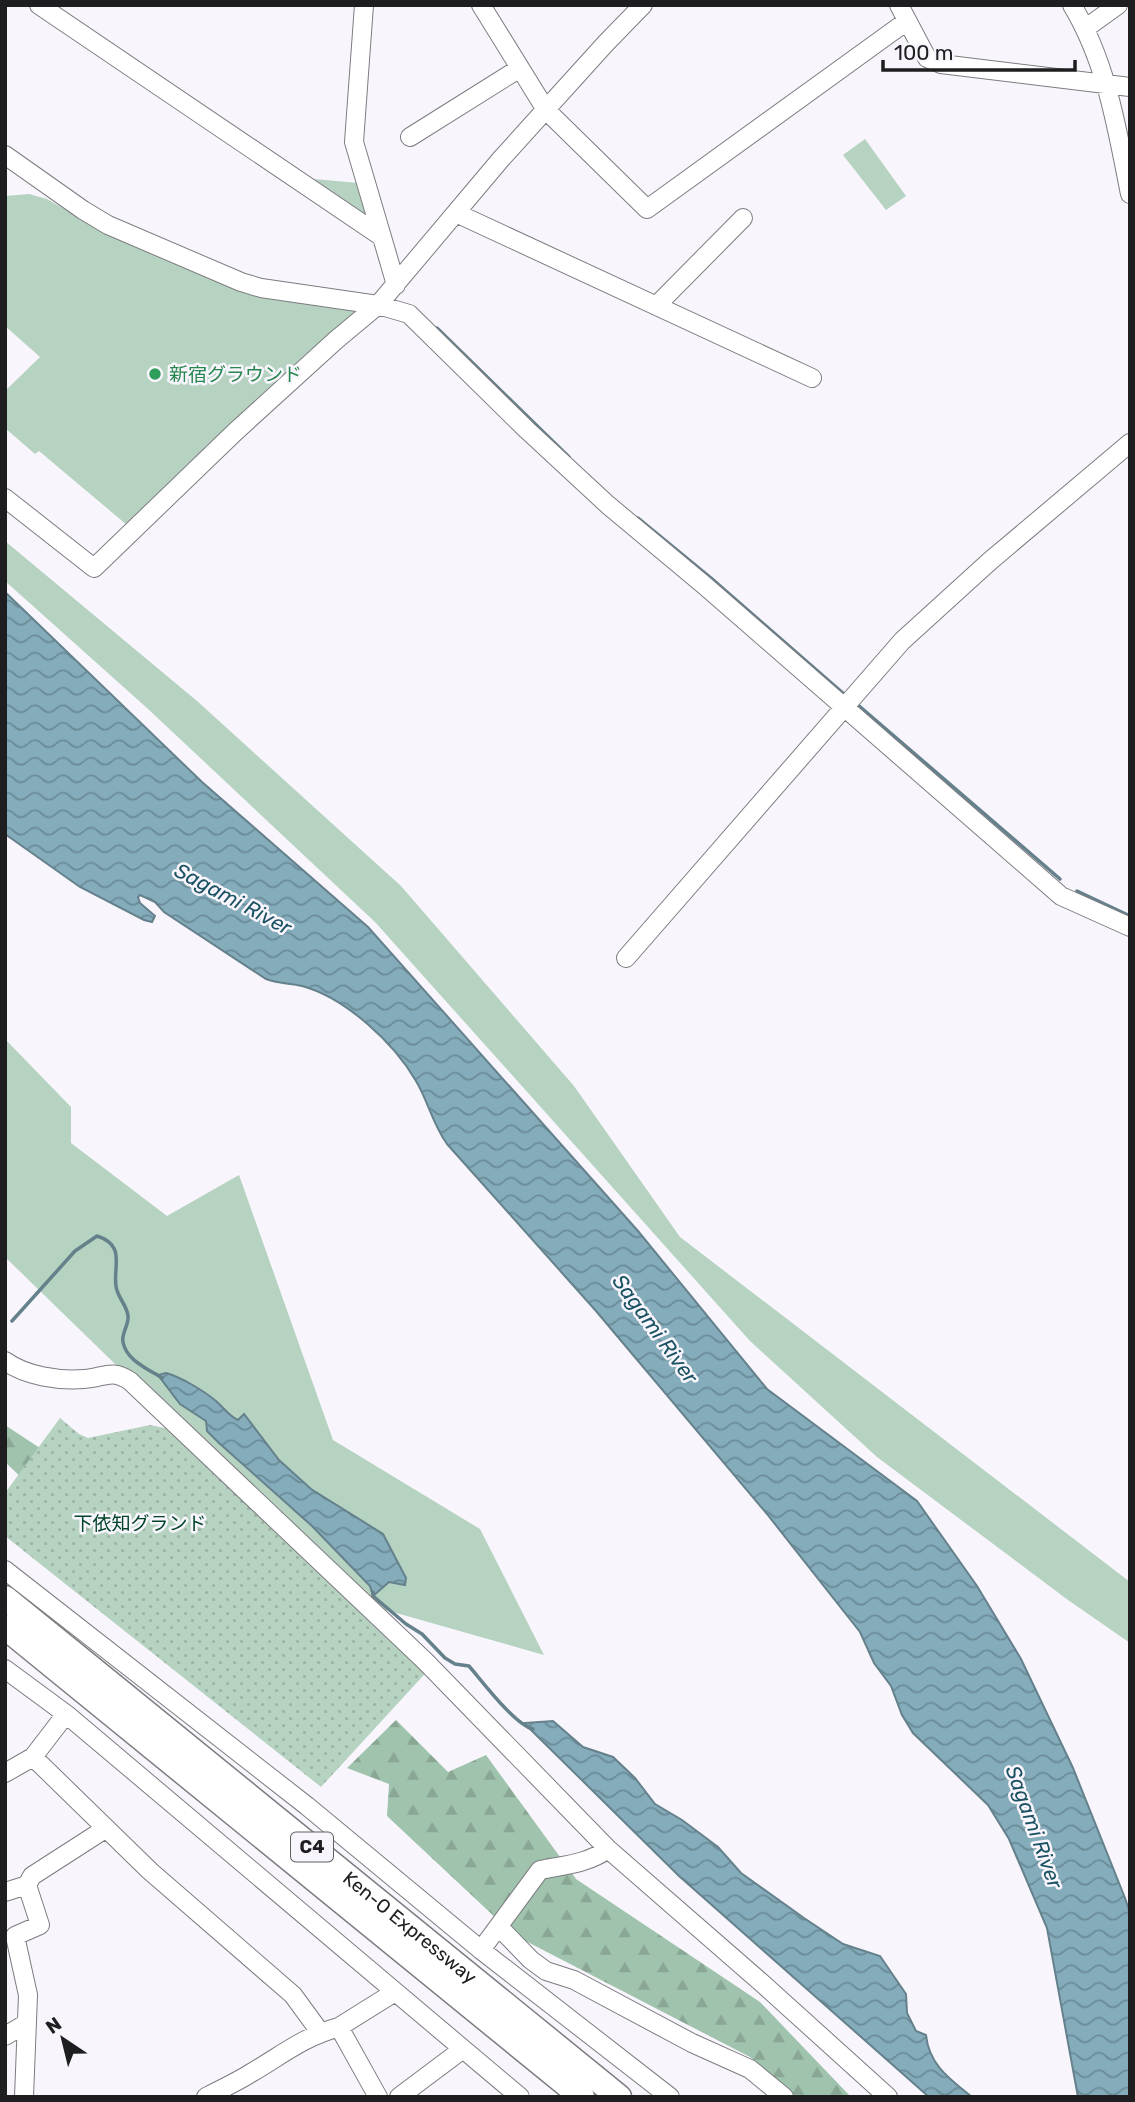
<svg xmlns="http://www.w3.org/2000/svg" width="1135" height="2102" viewBox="0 0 1135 2102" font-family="Rubik,'Noto Sans JP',sans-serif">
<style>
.grass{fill:#b6d2c1}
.forest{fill:url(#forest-firs)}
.park{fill:url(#park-dots)}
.water{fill:url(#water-waves);stroke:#65818c;stroke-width:2}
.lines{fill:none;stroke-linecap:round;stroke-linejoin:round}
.stream{stroke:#65818c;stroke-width:3.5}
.minor-casing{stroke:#7d7c81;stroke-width:20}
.highway-casing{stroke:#7d7c81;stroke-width:27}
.minor{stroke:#fff;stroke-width:18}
.highway{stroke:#fff;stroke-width:24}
.leisure-dot{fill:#2e9e5b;stroke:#f8f6fc;stroke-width:2.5}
.labels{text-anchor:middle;stroke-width:5;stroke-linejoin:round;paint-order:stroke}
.shield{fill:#f8f6fc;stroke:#5f5e61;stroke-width:2}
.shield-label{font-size:18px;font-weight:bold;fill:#1e1d1f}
.leisure-label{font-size:19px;fill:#27864d;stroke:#f8f6fc;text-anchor:start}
.park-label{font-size:19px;fill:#024429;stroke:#f8f6fc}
.street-label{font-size:19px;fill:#1e1d1f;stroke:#f8f6fc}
.water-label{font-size:21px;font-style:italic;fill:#1c5364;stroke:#f8f6fc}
</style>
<defs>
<pattern id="forest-firs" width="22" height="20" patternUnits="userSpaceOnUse" patternTransform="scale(1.75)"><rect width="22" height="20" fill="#a0c3ad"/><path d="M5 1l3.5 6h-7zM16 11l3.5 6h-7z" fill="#89a794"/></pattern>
<pattern id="park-dots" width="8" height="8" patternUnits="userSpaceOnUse" patternTransform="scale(1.75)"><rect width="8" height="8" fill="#b6d2c1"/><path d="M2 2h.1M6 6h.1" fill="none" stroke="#9cb4a5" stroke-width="1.8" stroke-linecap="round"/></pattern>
<pattern id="water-waves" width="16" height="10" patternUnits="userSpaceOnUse" patternTransform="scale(1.75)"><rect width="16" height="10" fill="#84acbb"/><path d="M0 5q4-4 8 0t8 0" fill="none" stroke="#6b8b97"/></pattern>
</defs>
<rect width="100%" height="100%" fill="#f8f6fc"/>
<path class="grass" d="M 865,139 L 906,196 L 886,210 L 843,155 Z
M 303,178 L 358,183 L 371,225 Z
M 29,194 L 47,199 L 110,235 L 313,304 L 359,311 L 127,525 L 39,451 L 35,454 L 5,428 L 5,391 L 40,357 L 5,326 L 5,196 Z
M 5,541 L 197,701 L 401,886 L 574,1086 L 680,1237 L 1130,1582 L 1130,1643 L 1068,1600 L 877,1457 L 750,1341 L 375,922 L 147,708 L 5,581 Z
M 5,1039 L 71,1107 L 71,1143 L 167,1216 L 239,1175 L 333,1440 L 480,1529 L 544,1655 L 361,1603 L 5,1257 Z"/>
<path class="forest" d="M 5,1425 L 49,1454 L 25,1481 L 5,1462 Z
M 396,1720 L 448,1772 L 486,1755 L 576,1879 L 760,2002 L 851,2097 L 793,2097 L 750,2057 L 514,1935 L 387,1816 L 389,1784 L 347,1768 Z"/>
<path class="park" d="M 60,1418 L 79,1434 L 88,1438 L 150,1425 L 179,1431 L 433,1665 L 321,1787 L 5,1536 L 5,1493 Z"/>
<path class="water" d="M 5,592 L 202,782 L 368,927 L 638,1231 L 767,1389 L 917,1501 L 977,1586 L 1021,1659 L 1073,1768 L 1125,1898 L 1130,1913 L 1130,2097 L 1078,2097 L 1047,1928 L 1009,1839 L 988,1805 L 913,1733 L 902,1715 L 891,1686 L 874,1663 L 860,1632 L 767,1514 L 596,1311 L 447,1144 C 433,1125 428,1101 416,1081 C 394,1043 346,998 302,986 C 289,983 280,984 266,979 L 164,912 L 155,902 L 140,895 L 138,897 L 140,903 L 155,916 L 152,922 L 144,920 L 80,887 L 5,834 Z
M 166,1373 C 181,1377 204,1391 216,1401 C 224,1408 229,1416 238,1420 L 244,1414 L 279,1460 L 311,1489 L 383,1534 L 406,1578 L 405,1585 L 389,1582 L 373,1596 L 370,1586 L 312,1526 L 219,1443 L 207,1431 L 206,1421 L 180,1404 L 158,1375 Z
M 553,1721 L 583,1747 L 613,1757 L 635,1778 L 655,1804 L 682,1820 L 718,1847 L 741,1873 L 804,1918 L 843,1944 L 880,1956 L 906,1994 L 907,2013 L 916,2031 L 926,2035 C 929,2065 950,2079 972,2097 L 929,2097 L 679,1876 L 524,1723 Z"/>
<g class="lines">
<path class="stream" d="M 437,328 L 569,457
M 638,518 L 711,578 L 844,694
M 858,705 L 1060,879
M 1077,891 L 1130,916
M 12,1321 L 75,1251 L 97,1236 C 126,1245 113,1266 116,1286 C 117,1297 127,1305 128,1316 C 129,1325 121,1334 123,1342 C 126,1360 148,1369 162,1378
M 373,1592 L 373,1596 L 406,1624 L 422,1634 L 445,1658 L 455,1664 L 469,1666 C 482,1681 515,1725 533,1729"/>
<g class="minor-casing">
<path id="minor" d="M 39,5 L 382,237 L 396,285
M 364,5 L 354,142 L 382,237
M 481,5 L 546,110 L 647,209 L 907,21
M 899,5 L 927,58 L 941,64 L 1130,87
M 1072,5 C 1107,63 1117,129 1130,194
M 1086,28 L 1118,5
M 410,137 L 520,68
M 5,155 L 83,210 L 108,225 L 241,282 L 261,288 L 378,305 L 409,314 L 527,430 L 608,505 L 704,585 L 1061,896 L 1130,927
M 456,213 L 812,378
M 657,305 L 743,218
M 5,498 L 94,568 L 235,432 L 336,340 L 378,305 L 501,159 L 606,43 L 643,5
M 626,958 L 902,641 L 990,561 L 1130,443
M 5,1361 C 26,1376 58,1381 84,1379 C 104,1378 111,1368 130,1381 L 425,1661 L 608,1849 L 763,1984 L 888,2097
M 5,1570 L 307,1806 L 481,1950 L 670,2097
M 5,1669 L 66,1714 L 520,2097
M 33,1757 L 150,1871 L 293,1995 L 320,2032
M 5,1773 L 33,1757 L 66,1714
M 27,1885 L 32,1876 L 105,1829
M 5,1892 L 27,1885 L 40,1925 L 15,1936 L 28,1995 L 24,2097
M 499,1927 L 531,1960 L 546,1971 L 574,1980 L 692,2043 L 750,2069 L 784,2097
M 481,1950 L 540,1870 C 565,1865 587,1864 608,1849
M 5,2036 L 27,2023
M 206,2097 C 221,2089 237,2082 251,2073 C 282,2055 303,2037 339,2027
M 378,2097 L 339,2027 L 395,1992
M 399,2097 L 463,2049"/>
</g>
<g class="highway-casing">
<g id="highway">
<path id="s1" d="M 5,1598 L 619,2097"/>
<path d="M 5,1627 L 582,2097"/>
</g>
</g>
<use href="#minor" class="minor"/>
<use href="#highway" class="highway"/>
</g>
<circle class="leisure-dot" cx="155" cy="374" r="7"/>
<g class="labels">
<rect class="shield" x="291" y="1832.5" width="42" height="29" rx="5"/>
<g class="shield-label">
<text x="312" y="1853">C4</text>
</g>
<g class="leisure-label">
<text x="169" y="381">新宿グラウンド</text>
</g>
<g class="park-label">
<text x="140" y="1530">下依知グランド</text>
</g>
<g class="street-label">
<text dy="7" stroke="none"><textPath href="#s1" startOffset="522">Ken-O Expressway</textPath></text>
</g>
<g class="water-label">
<text transform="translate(233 899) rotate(28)" y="7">Sagami River</text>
<text transform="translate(655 1329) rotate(54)" y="7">Sagami River</text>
<text transform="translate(1034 1827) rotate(70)" y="7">Sagami River</text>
</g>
</g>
<rect width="1135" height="2102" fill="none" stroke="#1e1d1f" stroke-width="14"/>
<g transform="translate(63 2039) rotate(325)" stroke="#f8f6fc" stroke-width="5" paint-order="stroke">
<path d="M0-5L12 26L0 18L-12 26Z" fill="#1e1d1f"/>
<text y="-10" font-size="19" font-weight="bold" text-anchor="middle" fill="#1e1d1f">N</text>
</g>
<path d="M883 60v10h192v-10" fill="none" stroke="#1e1d1f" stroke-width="3.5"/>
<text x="894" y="60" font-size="21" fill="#1e1d1f" stroke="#f8f6fc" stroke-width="5" paint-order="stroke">100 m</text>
</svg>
